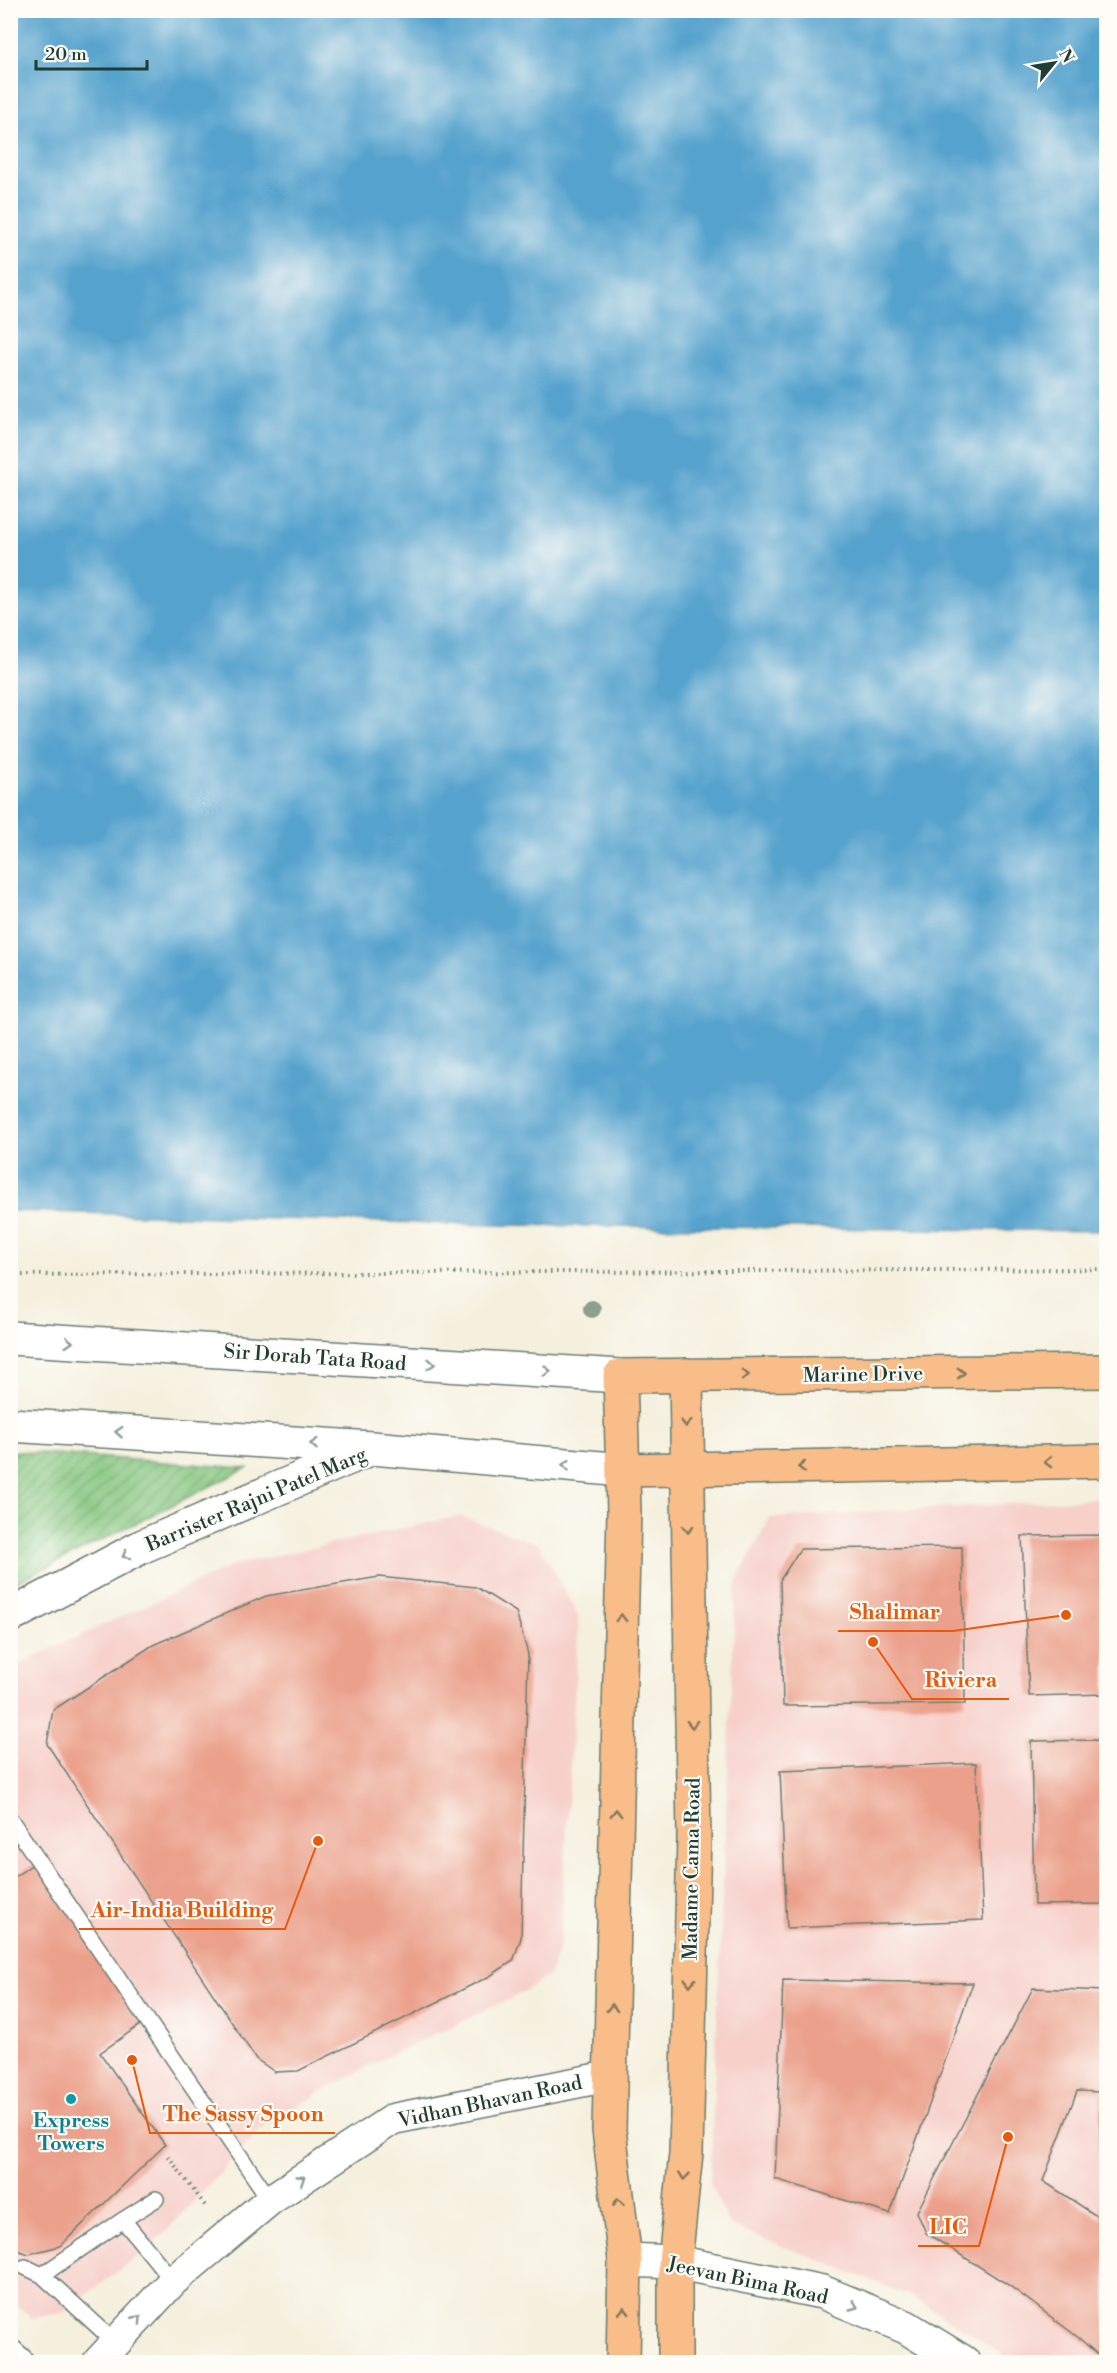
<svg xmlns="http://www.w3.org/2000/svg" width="1117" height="2373" viewBox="0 0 1117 2373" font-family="'Libre Bodoni',serif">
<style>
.built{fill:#f7d0ca}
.garden{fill:url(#garden-furrows);stroke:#52825a;stroke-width:1.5}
.water{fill:#54a2cd;stroke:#3a7080;stroke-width:1.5}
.building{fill:#eba08b;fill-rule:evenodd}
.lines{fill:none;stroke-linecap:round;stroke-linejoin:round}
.service-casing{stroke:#6a7c70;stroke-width:18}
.minor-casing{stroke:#6a7c70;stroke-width:33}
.tertiary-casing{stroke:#6a7c70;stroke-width:36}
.primary-casing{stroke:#6a7c70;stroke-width:36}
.path{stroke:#6a7c70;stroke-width:4;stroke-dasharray:1.5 4.5;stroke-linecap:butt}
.service{stroke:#fff;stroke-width:15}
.minor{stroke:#fff;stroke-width:30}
.tertiary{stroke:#fff;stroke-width:33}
.primary{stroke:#f8bd88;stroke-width:33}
.tree{fill:#8da08b}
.oneway{stroke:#8f9e9a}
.oneway2{stroke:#81775a}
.culture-dot{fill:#0f9aa8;stroke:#fdfcf7;stroke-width:2}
.labels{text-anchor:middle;stroke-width:4.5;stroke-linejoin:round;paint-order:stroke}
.street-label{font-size:20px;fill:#1f3d34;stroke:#fdfcf7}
.culture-label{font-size:20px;font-weight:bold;fill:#0d838f;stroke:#fdfcf7}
.leader{fill:none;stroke:#e8590c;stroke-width:2}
.callout-dot{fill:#e8590c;stroke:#fdfcf7;stroke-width:2}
.callout-label{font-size:21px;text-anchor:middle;font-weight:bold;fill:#e8590c;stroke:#fdfcf7;stroke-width:4.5;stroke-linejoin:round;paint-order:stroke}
</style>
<defs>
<pattern id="garden-furrows" width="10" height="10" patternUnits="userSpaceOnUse" patternTransform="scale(1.5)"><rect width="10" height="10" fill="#85c67f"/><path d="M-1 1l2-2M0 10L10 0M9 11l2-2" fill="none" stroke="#6ca269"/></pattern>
</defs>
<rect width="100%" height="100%" fill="#fdfcf7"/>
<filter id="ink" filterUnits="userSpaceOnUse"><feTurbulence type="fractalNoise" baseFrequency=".0167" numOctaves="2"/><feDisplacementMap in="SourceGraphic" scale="12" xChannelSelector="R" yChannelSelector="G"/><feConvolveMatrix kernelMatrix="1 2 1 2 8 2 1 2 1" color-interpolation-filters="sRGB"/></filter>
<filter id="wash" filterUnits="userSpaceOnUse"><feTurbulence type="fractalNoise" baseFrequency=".008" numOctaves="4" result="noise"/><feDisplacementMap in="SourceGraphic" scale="24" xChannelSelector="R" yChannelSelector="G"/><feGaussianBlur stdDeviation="1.35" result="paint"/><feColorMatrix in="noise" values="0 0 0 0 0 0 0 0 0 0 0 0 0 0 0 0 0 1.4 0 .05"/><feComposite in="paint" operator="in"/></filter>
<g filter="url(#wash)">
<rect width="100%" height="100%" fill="#f5f0de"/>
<path class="built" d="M 1106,1498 L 1106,2362 L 1015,2362 L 913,2297 L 729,2225 L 710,2183 L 736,1582 L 770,1518 Z
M 460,1516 L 539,1544 L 579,1618 L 560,1944 L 549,1976 L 520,1994 L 370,2065 L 268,2122 L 154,2244 L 63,2313 L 31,2318 L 10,2299 L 10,1668 L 234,1565 Z"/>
<path class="garden" d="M 11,1451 L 247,1468 L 11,1585 Z"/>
<path class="water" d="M 11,10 L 1106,11 L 1106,1231 L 486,1225 L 11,1211 Z"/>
<g id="blocks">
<path class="building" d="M 1106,1535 L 1106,1694 L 1029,1696 L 1022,1536 Z
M 962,1547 L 965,1704 L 783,1706 L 780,1580 L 800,1549 Z
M 379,1577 L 476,1587 L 516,1612 L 528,1654 L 521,1938 L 513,1961 L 490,1976 L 298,2071 L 275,2072 L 256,2059 L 47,1744 L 53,1710 L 153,1645 L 266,1596 Z
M 1106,1740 L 1106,1904 L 1034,1905 L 1031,1741 Z
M 976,1763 L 983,1920 L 787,1928 L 780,1771 Z
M 36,1862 L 147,2020 L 100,2053 L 165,2145 L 60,2246 L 29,2254 L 10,2248 L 10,1880 Z
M 783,1980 L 973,1983 L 890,2214 L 775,2179 Z
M 1033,1988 L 1106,1991 L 1106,2362 L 1079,2338 L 1010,2286 L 926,2233 L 917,2212 ZM 1077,2091 L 1100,2092 L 1101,2219 L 1043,2181 Z"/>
</g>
</g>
<g filter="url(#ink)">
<use href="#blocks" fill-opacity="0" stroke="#6a7c70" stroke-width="1.5"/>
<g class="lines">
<g class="service-casing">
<path id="service" d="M 10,1819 L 270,2200
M 123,2220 L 156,2199
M 25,2267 L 42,2275 L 123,2220 L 173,2281
M 42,2275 L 116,2343"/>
</g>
<g class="minor-casing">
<path id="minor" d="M 10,2355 L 18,2362
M 98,2362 L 173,2281 L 270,2200 L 393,2119 L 610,2076"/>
</g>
<g class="tertiary-casing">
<path id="tertiary" d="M 10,1338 L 620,1376
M 10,1425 L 372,1448 L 624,1470
M 10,1616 L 143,1546 L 365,1451
M 625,2260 L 675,2262 L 822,2292 L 906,2327 L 963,2362"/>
</g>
<g class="primary-casing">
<path id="primary" d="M 624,1470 L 1106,1461
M 623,2362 L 625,2260 L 609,2130 L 624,1512 L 620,1376 L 1106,1371
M 675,2362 L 675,2262 L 686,2153 L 694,1836 L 686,1375"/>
</g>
<path class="path" d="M 10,1275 L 1106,1269
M 168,2156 L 207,2208"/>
<use href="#service" class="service"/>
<use href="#minor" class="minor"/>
<use href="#tertiary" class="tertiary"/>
<use href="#primary" class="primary"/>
</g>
<circle class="tree" cx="592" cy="1309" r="9"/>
<defs><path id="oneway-chevron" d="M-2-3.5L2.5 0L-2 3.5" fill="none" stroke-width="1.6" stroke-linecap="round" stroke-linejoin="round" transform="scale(1.5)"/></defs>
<g class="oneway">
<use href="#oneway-chevron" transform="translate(69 1342) rotate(4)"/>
<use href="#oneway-chevron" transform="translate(431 1364) rotate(4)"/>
<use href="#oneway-chevron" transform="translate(547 1371) rotate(4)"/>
<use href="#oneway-chevron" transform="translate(119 1432) rotate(-176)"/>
<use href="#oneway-chevron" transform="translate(314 1444) rotate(-176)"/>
<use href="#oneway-chevron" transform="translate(566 1465) rotate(-175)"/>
<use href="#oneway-chevron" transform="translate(126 1555) rotate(152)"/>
<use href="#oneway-chevron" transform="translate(301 2179) rotate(-33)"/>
<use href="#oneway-chevron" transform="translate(854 2306) rotate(22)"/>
<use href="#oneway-chevron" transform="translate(138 2319) rotate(-48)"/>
</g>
<g class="oneway2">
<use href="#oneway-chevron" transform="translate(961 1373) rotate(-1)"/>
<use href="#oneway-chevron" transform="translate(745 1375) rotate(-1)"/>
<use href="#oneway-chevron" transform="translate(686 1423) rotate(90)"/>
<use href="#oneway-chevron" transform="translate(1048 1462) rotate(179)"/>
<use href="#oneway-chevron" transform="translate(802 1467) rotate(179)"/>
<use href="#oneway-chevron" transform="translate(688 1529) rotate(89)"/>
<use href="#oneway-chevron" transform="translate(621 1618) rotate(-89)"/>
<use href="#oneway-chevron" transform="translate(692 1724) rotate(89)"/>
<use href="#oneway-chevron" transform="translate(616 1813) rotate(-89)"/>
<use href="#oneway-chevron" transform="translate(690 1982) rotate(91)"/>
<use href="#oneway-chevron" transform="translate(612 2008) rotate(-89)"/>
<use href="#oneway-chevron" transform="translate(684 2176) rotate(96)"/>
<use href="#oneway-chevron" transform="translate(618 2202) rotate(-97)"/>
<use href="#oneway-chevron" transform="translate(624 2311) rotate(-89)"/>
</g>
</g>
<circle class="culture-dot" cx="71" cy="2099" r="6"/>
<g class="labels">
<g class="street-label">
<text transform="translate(315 1357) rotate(4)" y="7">Sir Dorab Tata Road</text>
<text transform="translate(863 1374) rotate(-1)" y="7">Marine Drive</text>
<text transform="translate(256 1499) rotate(-23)" y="7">Barrister Rajni Patel Marg</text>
<text transform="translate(691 1869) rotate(-89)" y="7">Madame Cama Road</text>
<text transform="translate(490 2101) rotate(-12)" y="7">Vidhan Bhavan Road</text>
<text transform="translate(748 2280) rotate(12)" y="7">Jeevan Bima Road</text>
</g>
<g class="culture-label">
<text x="71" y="2127">Express<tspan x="71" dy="23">Towers</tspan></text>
</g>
</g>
<path class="leader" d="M1066 1615L953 1631H838M873 1642L912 1699H1009M318 1841L285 1929H79M132 2060L150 2133H335M1008 2137L979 2246H918"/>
<g class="callout-dot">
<circle cx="1066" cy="1615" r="6"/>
<circle cx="873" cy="1642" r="6"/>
<circle cx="318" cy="1841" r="6"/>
<circle cx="132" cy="2060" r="6"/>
<circle cx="1008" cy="2137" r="6"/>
</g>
<g class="callout-label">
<text x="895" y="1619">Shalimar</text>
<text x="961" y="1687">Riviera</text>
<text x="182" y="1917">Air-India Building</text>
<text x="243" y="2121">The Sassy Spoon</text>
<text x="948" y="2234">LIC</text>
</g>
<rect width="1117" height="2373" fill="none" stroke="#fdfcf7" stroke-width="36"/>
<g transform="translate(1054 63) rotate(60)" stroke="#fdfcf7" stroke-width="4.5" paint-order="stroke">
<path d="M0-4.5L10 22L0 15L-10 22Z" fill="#1f3d34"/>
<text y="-9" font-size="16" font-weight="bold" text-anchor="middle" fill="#1f3d34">N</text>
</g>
<path d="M36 60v9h111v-9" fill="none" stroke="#1f3d34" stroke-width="3"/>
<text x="45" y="60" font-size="18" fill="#1f3d34" stroke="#fdfcf7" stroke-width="4.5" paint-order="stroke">20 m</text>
</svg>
